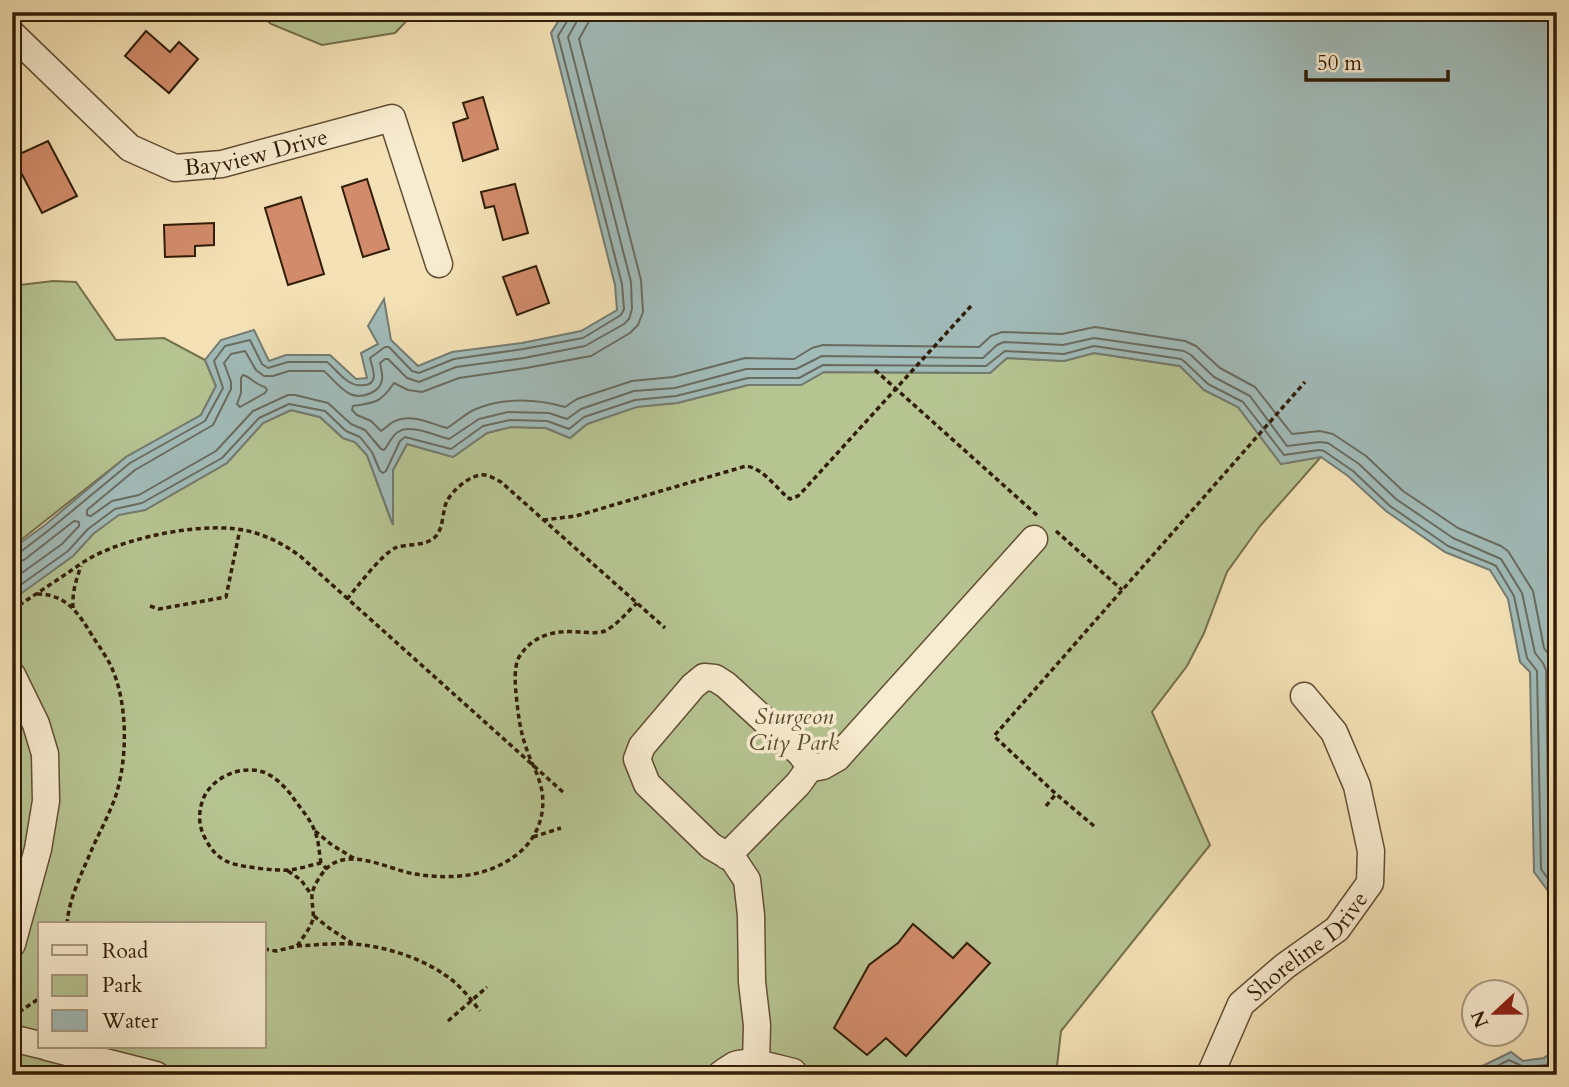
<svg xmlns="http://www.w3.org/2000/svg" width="1569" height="1087" viewBox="0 0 1569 1087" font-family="Cardo,serif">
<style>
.green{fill:#b6c492;stroke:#74704c;stroke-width:2;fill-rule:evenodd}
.water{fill:#a1bbb9;stroke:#747c72;stroke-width:2}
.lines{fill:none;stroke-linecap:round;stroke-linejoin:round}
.shore{stroke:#696c60;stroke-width:2}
.building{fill:#d28c6b;stroke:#311d07;stroke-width:2}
.minor-casing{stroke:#624e33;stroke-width:29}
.path{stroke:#311d07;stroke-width:3.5;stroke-dasharray:5 3.5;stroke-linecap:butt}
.minor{stroke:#f8ecd0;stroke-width:26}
.labels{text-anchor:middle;stroke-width:7;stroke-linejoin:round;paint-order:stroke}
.street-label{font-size:23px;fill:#311d07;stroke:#f8ecd0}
.park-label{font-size:23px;font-style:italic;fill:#594f31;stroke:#f8ecd0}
</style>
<rect width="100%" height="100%" fill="#f4e2b6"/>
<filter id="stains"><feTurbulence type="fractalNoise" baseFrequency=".00286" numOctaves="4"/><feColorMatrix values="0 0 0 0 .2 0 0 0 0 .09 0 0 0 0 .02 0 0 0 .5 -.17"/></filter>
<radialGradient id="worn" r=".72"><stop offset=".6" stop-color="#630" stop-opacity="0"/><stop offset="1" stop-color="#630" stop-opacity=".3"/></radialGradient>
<path class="green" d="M 257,12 L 415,12 L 395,33 L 322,45 L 271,24 Z
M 53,281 L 76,282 L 116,340 L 164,338 L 205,360 L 216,386 L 201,415 L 126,457 L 12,547 L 12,286 Z
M 1094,353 L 1180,366 L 1204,390 L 1238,407 L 1281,464 L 1321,457 L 1260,526 L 1227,572 L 1204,633 L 1187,666 L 1152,712 L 1210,845 L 1061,1031 L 1056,1075 L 12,1075 L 12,599 L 73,556 L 93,534 L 119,514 L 145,510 L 227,463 L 263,423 L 291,410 L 320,417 L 343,438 L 355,442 L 367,455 L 392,523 L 393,470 L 407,444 L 453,457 L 487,433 L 511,427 L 546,428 L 570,438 L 587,424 L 637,406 L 677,403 L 748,385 L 801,385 L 824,372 L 990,373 L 1007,358 L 1064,361 ZM 40,924 L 264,924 L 264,1047 L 40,1047 Z"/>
<path class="water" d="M 564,12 L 1557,12 L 1557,903 L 1534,872 L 1530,672 L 1520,662 L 1508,599 L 1490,570 L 1445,552 L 1386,511 L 1348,476 L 1321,457 L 1281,464 L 1238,407 L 1204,390 L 1180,366 L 1094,353 L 1064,361 L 1007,358 L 990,373 L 824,372 L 801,385 L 748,385 L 677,403 L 637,407 L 587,424 L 570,438 L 546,428 L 511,427 L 487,433 L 453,457 L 407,444 L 393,470 L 393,525 L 367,455 L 355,442 L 343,438 L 320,417 L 291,410 L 263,423 L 227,463 L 145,510 L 119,515 L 93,534 L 73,556 L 12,600 L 12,549 L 45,525 L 126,457 L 201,415 L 216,386 L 205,360 L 221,340 L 254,330 L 269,361 L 286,355 L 330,355 L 356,379 L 367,378 L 361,353 L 378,344 L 368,326 L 384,299 L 391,340 L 418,366 L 452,352 L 522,343 L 581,331 L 617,310 L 615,285 L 551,33 Z
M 1557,1048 L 1557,1075 L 1464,1075 L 1511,1052 L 1523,1061 L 1544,1058 Z"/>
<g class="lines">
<path class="shore" d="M 579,12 L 577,21 L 568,37 L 631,282 L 632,309 L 629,319 L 624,324 L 585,346 L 524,358 L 456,367 L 419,382 L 407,378 L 388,359 L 385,359 L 380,363 C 381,368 383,374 382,380 C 380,393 361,399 350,394 C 340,389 332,378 324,371 L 289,371 L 273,376 L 264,376 L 256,370 L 245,351 L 231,354 L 224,363 L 231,382 L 231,389 L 213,425 L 135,470 L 87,510 L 87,515 L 91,516 L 112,501 L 139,495 L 216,451 L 253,411 L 288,395 L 295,395 L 328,403 L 351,424 L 365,430 L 381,449 L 384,450 C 389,445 391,436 398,432 C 409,423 436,436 449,439 L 479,419 L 508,412 L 549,413 L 567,419 L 581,409 L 634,391 L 675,388 L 746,369 L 796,369 L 822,356 L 983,358 L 997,345 L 1004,342 L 1063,345 L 1094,338 L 1184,351 L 1191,355 L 1214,377 L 1250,396 L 1287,446 L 1320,442 L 1328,443 L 1359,464 L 1396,499 L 1453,538 L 1501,559 L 1522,593 L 1535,653 L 1543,663 L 1546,670 L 1549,866 L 1557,877
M 589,12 L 588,23 L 579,39 L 641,280 L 643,312 L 638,325 L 630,333 L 591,356 L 526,368 L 459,378 L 422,392 L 408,390 L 394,383 C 381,402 376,403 353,406 L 352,410 L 357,415 L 371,421 L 381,431 C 386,428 390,423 395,421 C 411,413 432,424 447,428 C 457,422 466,413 476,409 C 503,397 538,399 565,407 L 577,399 L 632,381 L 673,377 L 745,358 L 794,359 L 812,348 L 823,345 L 979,347 L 991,336 L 1002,332 L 1062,334 L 1095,327 L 1185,341 L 1196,346 L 1220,368 L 1255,387 L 1292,434 L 1320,431 L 1333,434 L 1366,456 L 1403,491 L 1458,528 L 1501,546 L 1508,551 L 1533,591 L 1544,648 L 1555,663 L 1557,682
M 243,375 C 249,376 256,385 265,387 L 267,390 L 265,393 L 240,407 L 237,404 L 241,393 L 241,378 Z
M 12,554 L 19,553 L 49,530 L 130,463 L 205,421 L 223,388 L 214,361 L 225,346 L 250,340 L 262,364 L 268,368 L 288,362 L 327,362 C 338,371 348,388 364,385 C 368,385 371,384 373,380 C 376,374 371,364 370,358 L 385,347 L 389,347 L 412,371 L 419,373 L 454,359 L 523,349 L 583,338 L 621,315 L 624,309 L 622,284 L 558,36 L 569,18 L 570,12
M 12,563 L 24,560 L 74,521 L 79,522 L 79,526 L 62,544 L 12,580
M 12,591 L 68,551 L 88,529 L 115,509 L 142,503 L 222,458 L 259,418 L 289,404 L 325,411 L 346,431 L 360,437 L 372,452 L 380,471 L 383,473 L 386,471 L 400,441 L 405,437 L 451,449 L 483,426 L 510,420 L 547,421 L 569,429 L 584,417 L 635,400 L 676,396 L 748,378 L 799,378 L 823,365 L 986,366 L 1005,351 L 1064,354 L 1094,346 L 1181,359 L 1185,362 L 1208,384 L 1243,402 L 1284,455 L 1319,450 L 1324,451 L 1353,471 L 1390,506 L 1448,546 L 1492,564 L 1496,566 L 1514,596 L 1527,658 L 1537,671 L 1541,869 L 1557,891
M 1480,1075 L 1509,1060 L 1524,1067 L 1546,1065 L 1557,1057"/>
</g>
<path class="building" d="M 146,31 L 170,52 L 179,42 L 198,59 L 169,93 L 125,56 Z
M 483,97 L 498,149 L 463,161 L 453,123 L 468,118 L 463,103 Z
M 48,141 L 77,196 L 42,213 L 13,157 Z
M 367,179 L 389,249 L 363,257 L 342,187 Z
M 515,184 L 528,233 L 503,240 L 494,206 L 485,208 L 481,192 Z
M 301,197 L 324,274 L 288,285 L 265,208 Z
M 214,223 L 214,245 L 195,246 L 195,256 L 165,257 L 164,225 Z
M 536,266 L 549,303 L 517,315 L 503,277 Z
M 913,924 L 953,958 L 967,943 L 990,963 L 906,1056 L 886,1038 L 867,1055 L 834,1028 L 869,965 L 898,943 Z"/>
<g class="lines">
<g class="minor-casing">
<g id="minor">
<path id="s1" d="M 12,34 L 130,148 L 175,168 L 222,164 L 392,118 L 439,264"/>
<path d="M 12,675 L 36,724 L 45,754 L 46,801 L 38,849 L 12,944"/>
<path d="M 807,769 L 823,766 L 837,758 L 1034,539"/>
<path d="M 727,856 L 798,784 L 806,773 L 808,764 L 801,754 L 726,685 L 715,678 L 704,677 L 693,686 L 642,746 L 637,759 L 647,784 L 711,846 L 733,859 L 747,880 L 751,915 L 752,982 L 757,1025 L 756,1064"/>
<path d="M 12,1038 L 40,1045"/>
<path d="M 47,1047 L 156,1075"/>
<path d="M 720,1075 C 724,1072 730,1068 735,1065 C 751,1059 776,1068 793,1072 L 795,1075"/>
<path id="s2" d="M 1210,1075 L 1241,1004 L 1285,966 L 1337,929 L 1370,883 L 1371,851 L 1357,786 L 1334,732 L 1304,696"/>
</g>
</g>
<path class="path" d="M 875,370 L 1039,517
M 543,520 L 576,516 L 746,466 C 762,468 775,486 787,497 L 790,499 L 798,496 L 802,492 L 971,306
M 1056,531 L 1122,590
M 37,594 C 67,594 79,614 93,637 C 99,646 105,655 110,664 C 128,701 128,756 116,795 C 110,813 100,831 92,849 C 82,873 69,898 67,924
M 347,599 C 358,586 381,555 395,548 C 407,543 427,547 436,536 C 444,527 442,511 447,501 C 453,490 469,476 481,475 C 488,474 495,479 501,482 L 665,628
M 150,606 L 159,609 L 226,597 L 240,529
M 73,608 C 72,593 76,580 81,566
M 12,610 C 30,598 48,586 66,574 C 75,568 84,561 94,556 C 132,536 210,520 252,532 C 270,537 285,545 300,556 L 564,793
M 1046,806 L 1056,794
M 1094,826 L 1056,794 L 994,736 L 1305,382
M 315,831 L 332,845 L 355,859
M 533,837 L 561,828
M 321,863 C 319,853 319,841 315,832 C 311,819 299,807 292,796 C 285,787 275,776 263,772 C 242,765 214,776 204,797 C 198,811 198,825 205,838 C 210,848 216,856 226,861 C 237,867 276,871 289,870 C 300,869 310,865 321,863 L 327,869
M 288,871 L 301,880 L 311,894
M 314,916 L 329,928 L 352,943
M 297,946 C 315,945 334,943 352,944 C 384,946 419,957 445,975 C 459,984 470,998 480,1011
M 264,949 L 276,951 L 297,946 C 303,937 310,929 313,919 C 314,912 312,905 312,898 C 311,889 320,876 325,870 C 348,845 389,870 415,874 C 453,880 490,877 520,852 C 541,834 548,805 539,780 C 536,770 530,760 527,750 C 520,732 518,713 516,693 C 515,682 514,667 519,657 C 533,635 554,630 579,632 C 587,632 597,634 605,631 C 617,625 627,612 637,603
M 12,1007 L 19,1012 L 19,1016
M 19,1012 L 40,998
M 448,1021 L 487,987"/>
<use href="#minor" class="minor"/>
</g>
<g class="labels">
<g class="street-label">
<text dy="8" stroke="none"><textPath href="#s1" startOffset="296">Bayview Drive</textPath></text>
<text dy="8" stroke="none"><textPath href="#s2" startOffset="166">Shoreline Drive</textPath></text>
</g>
<g class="park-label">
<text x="794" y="724">Sturgeon<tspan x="794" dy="26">City Park</tspan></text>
</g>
</g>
<rect width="1569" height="1087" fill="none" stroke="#f4e2b6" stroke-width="42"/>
<rect x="14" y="14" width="1541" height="1059" fill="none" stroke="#311d07" stroke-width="3.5"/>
<rect x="21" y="21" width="1527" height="1045" fill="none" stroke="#311d07" stroke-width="2"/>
<rect x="38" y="922" width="228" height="126" fill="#f8ecd0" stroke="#a89980" stroke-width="2"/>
<rect x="52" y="945" width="35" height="10" fill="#f8ecd0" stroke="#a89980" stroke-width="2"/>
<text x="102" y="958" font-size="21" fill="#311d07">Road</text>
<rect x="52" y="975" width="35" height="21" fill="#b6c492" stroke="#a89980" stroke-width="2"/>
<text x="102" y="992" font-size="21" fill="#311d07">Park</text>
<rect x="52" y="1010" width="35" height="21" fill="#a1bbb9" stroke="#a89980" stroke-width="2"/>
<text x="102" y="1028" font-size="21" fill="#311d07">Water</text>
<g transform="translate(1495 1013) rotate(248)"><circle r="33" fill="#f8ecd0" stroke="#a89980" stroke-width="2"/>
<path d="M0-5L12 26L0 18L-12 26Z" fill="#8f2418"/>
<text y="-10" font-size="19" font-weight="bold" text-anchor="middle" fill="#311d07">N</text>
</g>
<path d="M1306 70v10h142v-10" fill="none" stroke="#311d07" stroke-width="3.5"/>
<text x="1317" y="70" font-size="21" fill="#311d07" stroke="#f8ecd0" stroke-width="5" paint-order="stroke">50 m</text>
<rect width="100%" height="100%" filter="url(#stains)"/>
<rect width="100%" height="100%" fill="url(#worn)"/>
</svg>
